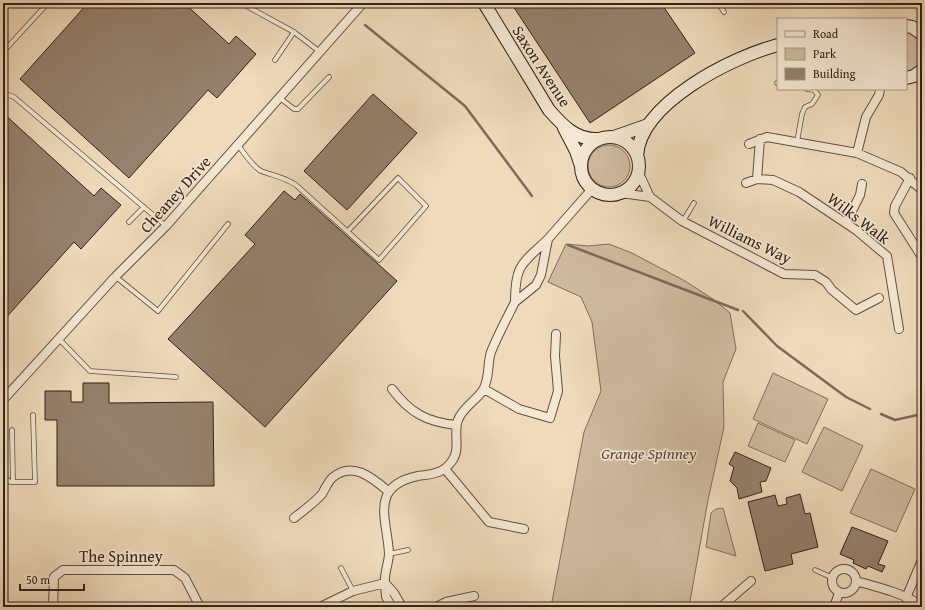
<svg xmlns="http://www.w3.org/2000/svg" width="925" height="610" viewBox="0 0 925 610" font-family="'Gentium Book Plus',serif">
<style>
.green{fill:#cfbba0;stroke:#816e5c}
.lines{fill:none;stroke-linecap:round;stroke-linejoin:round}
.stream{stroke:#7d6a59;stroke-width:2.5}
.building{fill:#95816d;stroke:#332018}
.lane-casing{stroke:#624f41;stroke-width:5.5}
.street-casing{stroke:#624f41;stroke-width:10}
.secondary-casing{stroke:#332018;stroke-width:14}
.lane{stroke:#f5e8d3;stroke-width:4}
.street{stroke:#f5e8d3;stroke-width:8}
.secondary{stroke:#f5e8d3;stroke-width:12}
.labels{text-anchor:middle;stroke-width:3.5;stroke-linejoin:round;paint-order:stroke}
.street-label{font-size:16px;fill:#332018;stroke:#f5e8d3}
.park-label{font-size:16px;font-style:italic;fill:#5a473a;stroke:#f5e8d3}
</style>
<rect width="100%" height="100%" fill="#efdbbc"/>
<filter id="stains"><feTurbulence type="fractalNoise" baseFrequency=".005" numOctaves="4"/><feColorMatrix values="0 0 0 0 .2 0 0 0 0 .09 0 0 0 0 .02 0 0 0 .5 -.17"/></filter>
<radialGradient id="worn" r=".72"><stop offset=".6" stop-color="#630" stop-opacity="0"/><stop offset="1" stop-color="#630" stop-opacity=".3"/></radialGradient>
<path class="green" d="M 906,31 L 916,36 L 922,44 C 922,61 924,66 906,73 Z
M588 166a21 21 0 1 1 42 0a21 21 0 1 1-42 0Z
M 566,244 L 588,246 L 609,244 L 632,253 L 685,281 L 713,299 L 730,313 L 736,349 L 723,382 L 724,427 L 708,500 L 689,607 L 551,607 L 584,432 L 601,391 L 592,322 L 581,297 L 548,282 Z
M 773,373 L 828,399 L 807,444 L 753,419 Z
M 758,423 L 795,440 L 785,462 L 748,446 Z
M 824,427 L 863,446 L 842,491 L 802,472 Z
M 871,469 L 915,489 L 896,532 L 850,513 Z
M 723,508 L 736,556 L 706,547 L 711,513 L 716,509 Z"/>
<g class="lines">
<path class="stream" d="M 334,3 L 336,4
M 365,25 L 465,106 L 532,196
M 568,245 L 738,310
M 743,311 L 777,346 L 846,397 L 870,409
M 881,414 L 895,420 L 922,414"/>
</g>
<path class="building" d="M 88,3 L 184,3 L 229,44 L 236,36 L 256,54 L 217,98 L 208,90 L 129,178 L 20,79 Z
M 511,3 L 661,3 L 695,53 L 590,123 Z
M 373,94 L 417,133 L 347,210 L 304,171 Z
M 3,113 L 94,196 L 101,188 L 121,205 L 81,249 L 74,242 L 3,321 Z
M 284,191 L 295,200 L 300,194 L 397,281 L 265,427 L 168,339 L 255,244 L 245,235 Z
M 83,383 L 109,383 L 109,403 L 213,402 L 214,486 L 57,486 L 57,420 L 45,420 L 45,391 L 71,391 L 71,402 L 83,402 Z
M 735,452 L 771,468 L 766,481 L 760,482 L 762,492 L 739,499 L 737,488 L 730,481 L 734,467 L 729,464 Z
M 800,494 L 805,514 L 810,513 L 818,547 L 791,554 L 793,564 L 765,571 L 748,502 L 775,495 L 778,506 L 787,504 L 786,498 Z
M 852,527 L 888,541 L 878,564 L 885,566 L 882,572 L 868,566 L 866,569 L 853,563 L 854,560 L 840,554 Z"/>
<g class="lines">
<g class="lane-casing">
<path id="lane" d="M 241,3 L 294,32 L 320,52
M 718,3 L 724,12
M 3,52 L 48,3
M 275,60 L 294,32
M 777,83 L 778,83
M 3,93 L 14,97 L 166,226
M 280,98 L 294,109 L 298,109 L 329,77
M 797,142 L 802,114 L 805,107 L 812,104 L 818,95 L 814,90 L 807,89
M 238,145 C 244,153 252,166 261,171 C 274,176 284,177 296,185 L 379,260 L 426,206 L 398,178 L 348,231
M 683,221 L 694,203
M 129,222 L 144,207
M 116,277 L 158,311 L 228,224
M 59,339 L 90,371 L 176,377
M 12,430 L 13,482
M 3,476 L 10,482 L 35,482 L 33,415
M 389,554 L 408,550
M 341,568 L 353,591
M 815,570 L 833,578"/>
</g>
<g class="street-casing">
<path id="street" d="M 749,144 L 767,137 L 857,153 L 901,172 L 922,190
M 857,153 L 866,117 L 879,95 L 880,89
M 638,171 L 650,197
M 910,178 L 895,206 L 894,213 L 922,257
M 757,179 L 760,139
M 746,183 L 757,179 L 773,180 L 799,192 L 856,230 L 887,256 L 899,329
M 621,193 L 650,197 L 682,221 L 784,274 L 815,275 L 826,282 L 832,290 L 856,310 L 879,298
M 846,223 L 860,195 L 862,184
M 548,239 L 541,275 L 536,285 L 515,302 C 515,264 522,264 548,239 Z
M 548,239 L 592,189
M 392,389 C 410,413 427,422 456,425
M 484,389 L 519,409 L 550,418 L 558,391 L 555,356 L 556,334
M 3,400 L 115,277 L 166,226 L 363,3
M 445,469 L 489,522 L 524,529
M 294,518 C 303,511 314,503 322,494 C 325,489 328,482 332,478 C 352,460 373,478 389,492
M832 581a12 12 0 1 1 24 0a12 12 0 1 1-24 0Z
M 856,581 C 878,587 903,593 922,606
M 906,598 L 922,560
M 53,607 L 54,577 L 63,570 L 174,570 L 185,578 L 200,607
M 320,607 L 353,591 L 385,583 C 384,572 389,563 389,553 C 387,519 369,486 418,476 C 432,474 443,474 452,461 C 461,449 453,433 458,420 C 463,407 476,401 483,390 C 490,378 487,364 491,352 C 498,335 507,318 515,302
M 392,607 L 386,597 L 385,583 L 394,593 L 402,607
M 436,607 L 446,602 L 474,596
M 721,607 L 751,581
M 834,607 L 839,593"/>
</g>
<g class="secondary-casing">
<path id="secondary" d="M 484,3 L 549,110 C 563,126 576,140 598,139
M 906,26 L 912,27 L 922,34
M 906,78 L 914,76 L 922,70
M 564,128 L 576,151 L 581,166
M 614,137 L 648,125
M581 166a29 29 0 1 1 58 0a29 29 0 1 1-58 0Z
M 637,156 C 640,103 732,57 778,45"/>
</g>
<use href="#lane" class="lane"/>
<use href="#street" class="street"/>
<use href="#secondary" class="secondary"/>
</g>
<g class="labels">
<g class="street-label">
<text transform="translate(542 66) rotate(57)" y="6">Saxon Avenue</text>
<text transform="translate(175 194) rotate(-48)" y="6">Cheaney Drive</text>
<text transform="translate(859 218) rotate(37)" y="6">Wilks Walk</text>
<text transform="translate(750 239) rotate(26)" y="6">Williams Way</text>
<text x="121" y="562">The Spinney</text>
</g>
<g class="park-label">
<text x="649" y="459">Grange Spinney</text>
</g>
</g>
<rect width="925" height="610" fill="none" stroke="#efdbbc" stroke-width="16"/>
<rect x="4" y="4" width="917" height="602" fill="none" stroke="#332018" stroke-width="2"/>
<rect x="8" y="8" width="909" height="594" fill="none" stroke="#332018"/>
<rect x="777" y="18" width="130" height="72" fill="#f5e8d3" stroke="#a79888"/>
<rect x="785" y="31" width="20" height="6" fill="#f5e8d3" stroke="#a79888"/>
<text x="813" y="38" font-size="12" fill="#332018">Road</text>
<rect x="785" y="48" width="20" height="12" fill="#cfbba0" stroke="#a79888"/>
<text x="813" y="58" font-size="12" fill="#332018">Park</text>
<rect x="785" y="68" width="20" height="12" fill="#95816d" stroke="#a79888"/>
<text x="813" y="78" font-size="12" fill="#332018">Building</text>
<path d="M20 584v6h64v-6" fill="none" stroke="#332018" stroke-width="2"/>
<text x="26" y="584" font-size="12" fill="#332018" stroke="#f5e8d3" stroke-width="3" paint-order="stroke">50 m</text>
<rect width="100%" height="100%" filter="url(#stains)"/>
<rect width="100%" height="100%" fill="url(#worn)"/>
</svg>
